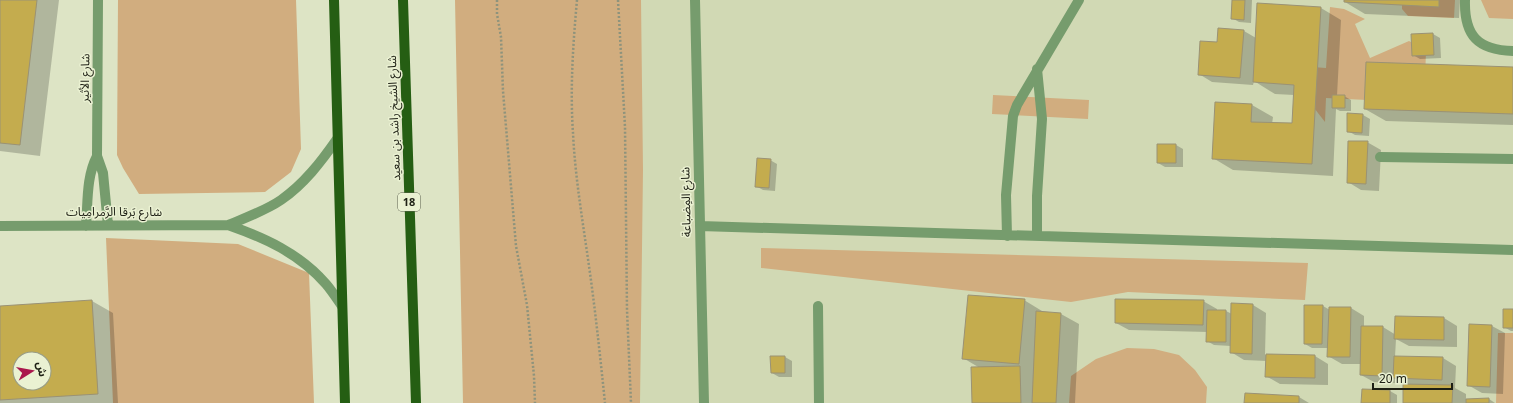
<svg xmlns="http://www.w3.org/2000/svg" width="1513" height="403" viewBox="0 0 1513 403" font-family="'Noto Sans','Noto Sans Arabic',sans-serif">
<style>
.built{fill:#d1d9b4}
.green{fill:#d1ad7f}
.shadow{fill:#0003;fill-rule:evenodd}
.building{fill:#c4ac4e;stroke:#9a9275;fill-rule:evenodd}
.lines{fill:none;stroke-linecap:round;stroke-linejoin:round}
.path{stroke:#8e937c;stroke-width:2.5;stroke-dasharray:2 2;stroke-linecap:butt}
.minor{stroke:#769c6d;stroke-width:10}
.major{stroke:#255e13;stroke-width:10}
.labels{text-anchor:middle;stroke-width:3;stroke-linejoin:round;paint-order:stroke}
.shield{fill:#eaf1d2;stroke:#5a5e4d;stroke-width:1}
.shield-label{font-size:11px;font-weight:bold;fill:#1d1f14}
.street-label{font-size:12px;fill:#1d1f14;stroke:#eaf1d2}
</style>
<rect width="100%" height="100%" fill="#dde4c5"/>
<path class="built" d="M 566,0 L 1513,0 L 1513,403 L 598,403 Z"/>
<path class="green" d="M 118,0 L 296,0 L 301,149 L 291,172 L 265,192 L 139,194 L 123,168 L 117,155 Z
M 455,0 L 641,0 L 643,170 L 640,403 L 463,403 Z
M 1402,0 L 1455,0 L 1454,18 L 1408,16 L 1402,9 Z
M 1481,0 L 1513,0 L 1513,19 L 1489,18 Z
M 1330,7 L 1344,9 L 1365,19 L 1355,24 L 1370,58 L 1409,41 L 1426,50 L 1425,81 L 1470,105 L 1326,98 L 1325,122 L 1304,95 L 1299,66 L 1326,68 Z
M 993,95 L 1089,100 L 1088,119 L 992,114 Z
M 106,238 L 238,244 L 309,273 L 314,403 L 113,403 Z
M 761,248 L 1308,263 L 1305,300 L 1128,292 L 1071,302 L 761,268 Z
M 1498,333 L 1513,333 L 1513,403 L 1496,403 Z
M 1127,348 L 1154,349 L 1179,355 L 1195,370 L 1207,387 L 1206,403 L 1069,403 L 1071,376 L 1096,359 Z"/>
<path class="shadow" d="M 0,0 L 59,0 L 40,156 L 0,151 Z
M 1233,0 L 1252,0 L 1251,23 L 1239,22 L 1232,18 Z
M 1345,0 L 1460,0 L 1459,18 L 1365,14 L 1345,2 Z
M 1321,8 L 1341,20 L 1337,96 L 1344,96 L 1351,100 L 1351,111 L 1340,111 L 1336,109 L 1333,176 L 1233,170 L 1213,158 L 1216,103 L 1252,105 L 1273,117 L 1272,124 L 1293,124 L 1294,95 L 1275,94 L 1254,81 L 1253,85 L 1212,82 L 1199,74 L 1218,43 L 1244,31 L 1256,38 Z
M 1433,34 L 1440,38 L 1441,58 L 1420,59 L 1413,55 Z
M 1513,68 L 1513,125 L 1386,121 L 1365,109 Z
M 1363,115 L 1370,119 L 1369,136 L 1355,135 L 1348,131 Z
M 1367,142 L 1381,150 L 1379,191 L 1361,190 L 1348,182 Z
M 1176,145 L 1183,149 L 1183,167 L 1165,167 L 1158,163 Z
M 770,160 L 777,164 L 775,191 L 763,190 L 756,186 Z
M 1024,300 L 1042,311 L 1042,313 L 1061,314 L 1079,324 L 1075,403 L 973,403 L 980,368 L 963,358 Z
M 92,301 L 113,313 L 118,403 L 0,403 L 0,307 ZM 20,359 L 44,359 L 44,383 L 20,383 Z
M 1203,301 L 1217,309 L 1217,311 L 1226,311 L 1232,314 L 1232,304 L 1253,305 L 1266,313 L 1265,355 L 1315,356 L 1328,364 L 1328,385 L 1280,384 L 1266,376 L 1267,361 L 1244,360 L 1231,352 L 1231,346 L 1214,345 L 1207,341 L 1208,332 L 1129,330 L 1116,323 Z
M 1323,306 L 1330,310 L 1351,308 L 1364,316 L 1364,327 L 1383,327 L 1396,335 L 1444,318 L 1457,326 L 1457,347 L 1409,346 L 1396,339 L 1395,357 L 1443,358 L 1456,366 L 1455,388 L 1466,394 L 1466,400 L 1489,399 L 1495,403 L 1404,403 L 1404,384 L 1395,378 L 1395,383 L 1374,382 L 1361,375 L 1361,364 L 1342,364 L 1328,356 L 1329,348 L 1312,348 L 1305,344 Z
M 1513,310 L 1513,331 L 1511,331 L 1504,327 Z
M 1492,326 L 1505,333 L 1503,394 L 1482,393 L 1468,385 Z
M 785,357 L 792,361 L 792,377 L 779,377 L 772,373 Z
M 1363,390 L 1390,391 L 1397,395 L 1397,403 L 1362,403 Z
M 1299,397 L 1309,403 L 1245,403 Z"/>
<path class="building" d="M 0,0 L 37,0 L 20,145 L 0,143 Z
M 1232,0 L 1245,0 L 1244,20 L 1231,19 Z
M 1344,0 L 1439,0 L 1439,7 L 1344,2 Z
M 1257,3 L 1321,7 L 1312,164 L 1212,159 L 1215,102 L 1252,104 L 1251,122 L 1292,123 L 1294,85 L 1253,82 Z
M 1218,28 L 1244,30 L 1240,78 L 1198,75 L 1200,41 L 1217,42 Z
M 1433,33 L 1434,55 L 1412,56 L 1411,34 Z
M 1366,62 L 1513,67 L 1513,114 L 1364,109 Z
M 1332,95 L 1345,95 L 1345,108 L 1332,108 Z
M 1347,113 L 1363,114 L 1362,133 L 1347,132 Z
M 1348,141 L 1368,141 L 1366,184 L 1347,183 Z
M 1157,144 L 1176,144 L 1176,163 L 1157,163 Z
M 757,158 L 771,159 L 769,188 L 755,187 Z
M 968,295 L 1025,299 L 1019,364 L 962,359 Z
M 1115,299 L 1204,300 L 1203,325 L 1115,323 Z
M 92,300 L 98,394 L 0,400 L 0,306 ZM 20,359 L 44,359 L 44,383 L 20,383 Z
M 1231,303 L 1253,304 L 1252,354 L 1230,353 Z
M 1304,305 L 1323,305 L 1322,344 L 1304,344 Z
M 1329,307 L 1351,307 L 1350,357 L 1327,357 Z
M 1503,309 L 1513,309 L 1513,328 L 1503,328 Z
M 1207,310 L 1226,310 L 1226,342 L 1206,342 Z
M 1036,311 L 1061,313 L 1056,403 L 1032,403 Z
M 1395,316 L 1444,317 L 1444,340 L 1394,339 Z
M 1469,324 L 1492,325 L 1490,387 L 1467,386 Z
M 1361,326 L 1383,326 L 1382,376 L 1360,375 Z
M 1266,354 L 1315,355 L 1315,378 L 1265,377 Z
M 770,356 L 785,356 L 785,373 L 771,373 Z
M 1394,356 L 1443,357 L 1442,380 L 1393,378 Z
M 1020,366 L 1021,403 L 972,403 L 971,367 Z
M 1403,384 L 1453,385 L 1452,403 L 1403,403 Z
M 1362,389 L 1390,390 L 1390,403 L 1361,403 Z
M 1245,393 L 1299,396 L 1299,403 L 1244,403 Z
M 1489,398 L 1489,403 L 1466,403 L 1466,399 Z"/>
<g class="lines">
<path class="path" d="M 497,0 L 497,14 L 501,37 L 503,91 L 516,246 L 527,305 L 534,376 L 535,403
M 577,0 C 573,44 570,89 573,133 C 575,175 582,217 588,259 C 595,307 600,355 605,403
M 618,0 L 625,127 L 627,310 L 631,403"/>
<path class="minor" d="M 695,0 L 704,403
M 1465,0 C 1464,36 1478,50 1513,51
M 97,156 L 103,173 L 108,225
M 1380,157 L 1513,159
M 228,225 C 245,218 265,211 281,200 C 304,184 321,162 337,139
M 0,226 L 228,225 C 265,238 299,253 326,284 C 332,291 337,299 342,306
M 86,226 C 88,203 86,177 97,156 L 98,0
M 700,226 L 1513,250
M 1007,236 L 1006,195 L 1013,116 L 1017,105 L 1079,0
M 1037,236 L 1037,196 L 1042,119 L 1037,69
M 818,306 L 819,403"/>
<path class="major" d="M 334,0 L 345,403
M 403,0 L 416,403"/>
</g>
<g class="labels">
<rect class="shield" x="398" y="193" width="22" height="18" rx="3"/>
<g class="shield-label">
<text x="409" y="206">18</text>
</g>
<g class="street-label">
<text transform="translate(85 78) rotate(-89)" y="4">شارع الأثير</text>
<text transform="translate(394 118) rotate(-92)" y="4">شارع الشيخ راشد بن سعيد</text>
<text transform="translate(686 202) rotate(-91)" y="4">شارع المِضباعة</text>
<text x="114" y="216">شارع بَرقا الرَّمرامِيات</text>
</g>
</g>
<g transform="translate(32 371) rotate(79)"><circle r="19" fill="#eaf1d2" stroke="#989d86"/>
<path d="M0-3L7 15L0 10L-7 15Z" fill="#aa174c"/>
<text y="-6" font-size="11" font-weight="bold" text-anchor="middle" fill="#1d1f14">ش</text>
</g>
<path d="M1373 383v6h79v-6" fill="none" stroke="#1d1f14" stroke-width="2"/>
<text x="1379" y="383" font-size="12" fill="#1d1f14" stroke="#eaf1d2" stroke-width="3" paint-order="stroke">20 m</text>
</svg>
